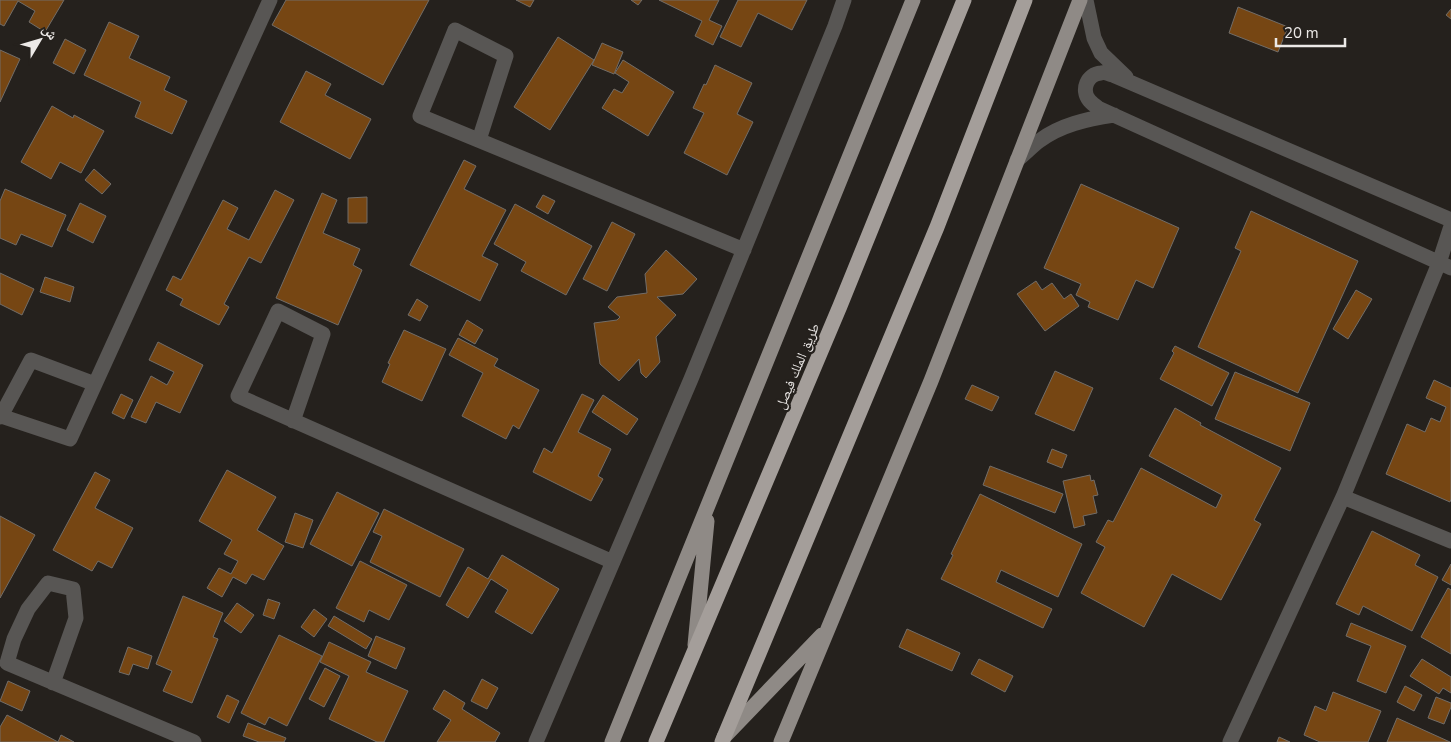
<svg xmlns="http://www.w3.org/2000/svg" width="1451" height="742" viewBox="0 0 1451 742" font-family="'Nunito Sans','Noto Naskh Arabic',sans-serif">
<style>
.building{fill:#764613;stroke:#726d68}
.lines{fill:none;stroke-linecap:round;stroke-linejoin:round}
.minor{stroke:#585654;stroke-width:15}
.major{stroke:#8f8a86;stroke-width:15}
.highway{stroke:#a49e9a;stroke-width:15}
.labels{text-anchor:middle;stroke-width:4.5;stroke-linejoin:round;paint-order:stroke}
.street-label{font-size:14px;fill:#ece9e7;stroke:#25211d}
</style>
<rect width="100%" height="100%" fill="#25211d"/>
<path class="building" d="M 0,0 L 64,0 L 45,32 L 29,22 L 35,11 L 18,1 L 4,26 L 0,24 Z
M 286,0 L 429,0 L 383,85 L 272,25 Z
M 516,0 L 534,0 L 530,7 Z
M 631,0 L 642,0 L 638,5 Z
M 659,0 L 719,0 L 709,20 L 722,26 L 713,45 L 695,36 L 702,21 Z
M 738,0 L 807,0 L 792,30 L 758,13 L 741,47 L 720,37 Z
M 1238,7 L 1288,27 L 1278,52 L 1229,33 Z
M 1451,9 L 1451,19 L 1446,15 Z
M 109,22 L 139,36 L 129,58 L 170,77 L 164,90 L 187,101 L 172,134 L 135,117 L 141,102 L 84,75 Z
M 558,37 L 594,60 L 550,130 L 514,107 Z
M 65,39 L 86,50 L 74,74 L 53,63 Z
M 602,43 L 623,52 L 614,74 L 592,65 Z
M 0,50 L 20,59 L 0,102 Z
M 623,60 L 674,92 L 648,136 L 602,108 L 614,89 L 622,93 L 629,82 L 615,73 Z
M 715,65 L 752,83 L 737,114 L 753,122 L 727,175 L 684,153 L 704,113 L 693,108 L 704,84 L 706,85 Z
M 306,71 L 331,84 L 325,95 L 371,119 L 350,159 L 280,122 Z
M 52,106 L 73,118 L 74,115 L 104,131 L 81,173 L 60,162 L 51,179 L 21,162 Z
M 464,160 L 476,166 L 464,189 L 506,210 L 482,256 L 498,264 L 480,301 L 410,265 Z
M 94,169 L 111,184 L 102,194 L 85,180 Z
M 1081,184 L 1179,228 L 1153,288 L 1136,280 L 1118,320 L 1088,307 L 1090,302 L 1076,295 L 1081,284 L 1044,268 Z
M 5,189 L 66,215 L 52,247 L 21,234 L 16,245 L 0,238 L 0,201 Z
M 275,190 L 294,200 L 261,263 L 249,257 L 224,304 L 229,307 L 219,325 L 180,305 L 183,299 L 166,290 L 173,276 L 181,280 L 223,200 L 238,208 L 227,229 L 249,240 Z
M 322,193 L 337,200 L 323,233 L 360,249 L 353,265 L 362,270 L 338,325 L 276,298 Z
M 543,195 L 555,201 L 548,214 L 536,207 Z
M 367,197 L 367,223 L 348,223 L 348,198 Z
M 80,203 L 106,216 L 93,243 L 67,230 Z
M 515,204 L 592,246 L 566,295 L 521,271 L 526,262 L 494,244 Z
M 1251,211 L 1358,261 L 1298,393 L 1198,347 L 1241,251 L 1235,248 Z
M 612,222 L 635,234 L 607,291 L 583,279 Z
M 666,250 L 697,279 L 683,294 L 657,297 L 676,315 L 656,337 L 660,362 L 646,378 L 641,373 L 639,359 L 619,381 L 600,364 L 594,323 L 617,320 L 620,317 L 608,307 L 617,297 L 647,293 L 645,274 Z
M 0,273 L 34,289 L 22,315 L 0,304 Z
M 45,277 L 74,287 L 70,302 L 40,292 Z
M 1036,281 L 1042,290 L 1052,283 L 1064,299 L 1071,294 L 1079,306 L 1045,331 L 1017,294 Z
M 1356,290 L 1372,299 L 1348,339 L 1333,329 Z
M 417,299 L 428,306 L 420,321 L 408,315 Z
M 467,320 L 483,330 L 475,344 L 459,335 Z
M 404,330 L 446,349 L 422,401 L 382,382 L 390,364 L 388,363 Z
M 458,338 L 498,359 L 494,366 L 539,390 L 519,429 L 513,425 L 506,439 L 462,416 L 483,373 L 449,355 Z
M 158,342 L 203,365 L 180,413 L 156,402 L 146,423 L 131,417 L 151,376 L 167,385 L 174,372 L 149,360 Z
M 1175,346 L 1229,373 L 1212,406 L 1160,379 L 1174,353 L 1172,351 Z
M 1055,371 L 1093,388 L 1074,431 L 1035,414 Z
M 1235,372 L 1310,403 L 1290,451 L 1215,419 Z
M 1434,380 L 1451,388 L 1451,499 L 1450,502 L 1386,474 L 1407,424 L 1425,432 L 1431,418 L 1440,422 L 1446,407 L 1426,398 Z
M 972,385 L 999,397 L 992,411 L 965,399 Z
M 121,394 L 133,400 L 124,419 L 112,413 Z
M 582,394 L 594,400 L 578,432 L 611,449 L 598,476 L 603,479 L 591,501 L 533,472 L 544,448 L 552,453 Z
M 603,395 L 638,419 L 627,435 L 592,412 Z
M 1175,408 L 1201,423 L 1200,425 L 1281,468 L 1254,520 L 1261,524 L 1221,600 L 1172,574 L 1144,627 L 1081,593 L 1105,547 L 1096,542 L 1108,520 L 1113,522 L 1141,468 L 1216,508 L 1222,495 L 1149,456 Z
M 1052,449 L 1067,455 L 1062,468 L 1047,462 Z
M 990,466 L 1063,494 L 1055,513 L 983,485 Z
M 227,470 L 276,497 L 257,530 L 284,546 L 264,580 L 252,574 L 246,584 L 233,577 L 222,597 L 207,588 L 219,568 L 231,574 L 238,561 L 224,554 L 232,540 L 199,521 Z
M 95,472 L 110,480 L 95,508 L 133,528 L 112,568 L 98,561 L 92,571 L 53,550 Z
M 1090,475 L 1091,481 L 1094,480 L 1098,495 L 1093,496 L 1097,513 L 1083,516 L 1085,525 L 1074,528 L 1063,481 Z
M 337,492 L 379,513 L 352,566 L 310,544 Z
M 980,494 L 1082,544 L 1058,597 L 1001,570 L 996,582 L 1052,609 L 1043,628 L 941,579 L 953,555 L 951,554 Z
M 384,509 L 464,549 L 440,597 L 370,562 L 382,536 L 373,532 Z
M 295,513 L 313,520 L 303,548 L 285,542 Z
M 0,516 L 35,535 L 0,598 Z
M 1372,531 L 1420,555 L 1415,565 L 1438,577 L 1412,631 L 1363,606 L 1359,615 L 1336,604 Z
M 502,555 L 559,589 L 532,634 L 495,612 L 508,590 L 491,579 L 468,618 L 446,605 L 468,567 L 488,579 Z
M 360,561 L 407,585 L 389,620 L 369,610 L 364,622 L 336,608 Z
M 1451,564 L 1451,585 L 1442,580 Z
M 1448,588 L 1451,590 L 1451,654 L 1421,637 Z
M 183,596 L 223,613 L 213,637 L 218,639 L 192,703 L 163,691 L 172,671 L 156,664 Z
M 268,599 L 280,603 L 274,619 L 263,615 Z
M 237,603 L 254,615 L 241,633 L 224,621 Z
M 314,609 L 327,619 L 314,637 L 301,627 Z
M 334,616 L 372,639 L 366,649 L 328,626 Z
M 1351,623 L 1406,646 L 1386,693 L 1357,681 L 1371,646 L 1346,636 Z
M 907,629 L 960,653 L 952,671 L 899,647 Z
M 279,635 L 322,656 L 287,726 L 269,717 L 265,725 L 241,713 Z
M 376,636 L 405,648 L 396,669 L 368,656 Z
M 329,642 L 371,662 L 366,672 L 408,691 L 384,742 L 377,742 L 329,719 L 349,676 L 320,662 Z
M 128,647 L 152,656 L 148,669 L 133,664 L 129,675 L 119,672 Z
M 979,659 L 1013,676 L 1005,692 L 971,674 Z
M 1422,659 L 1451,677 L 1451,693 L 1443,688 L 1439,694 L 1410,676 Z
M 325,668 L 340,676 L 324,707 L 309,699 Z
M 482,679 L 498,688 L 487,709 L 471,701 Z
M 8,681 L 30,691 L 22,711 L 0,701 Z
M 1405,686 L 1422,695 L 1414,711 L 1397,702 Z
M 444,690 L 465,703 L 462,709 L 500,733 L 495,742 L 437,742 L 451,720 L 433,709 Z
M 1333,692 L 1381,711 L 1368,742 L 1320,742 L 1304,735 L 1315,706 L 1326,711 Z
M 227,695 L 239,701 L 229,723 L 217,717 Z
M 1436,697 L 1451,703 L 1451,707 L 1444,724 L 1428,718 Z
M 7,715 L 58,742 L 61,735 L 74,742 L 0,742 L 0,727 Z
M 1397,718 L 1450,742 L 1387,742 Z
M 248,723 L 286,738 L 284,742 L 259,742 L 243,736 Z
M 1279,737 L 1290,742 L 1277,742 Z"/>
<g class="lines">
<path class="minor" d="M 1086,0 L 1094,38 L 1101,53 L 1126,77
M 479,140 L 506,56 L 455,30 L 420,116 L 744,250
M 1017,160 C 1025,154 1031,147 1039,141 C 1060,125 1087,119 1114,115
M 1451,220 L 1113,75 C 1109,74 1104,72 1101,73 C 1087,74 1081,90 1089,100 C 1091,103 1096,106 1098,108 L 1451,268
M 1,416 L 31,360 L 95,384
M 0,417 L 1,416 L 70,439 L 270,0
M 293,421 L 323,334 L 278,311 L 238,396 L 613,562
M 1343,497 L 1451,541
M 53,683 L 76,618 L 73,589 L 48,583 L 28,609 L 14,639 L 7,663 L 194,742
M 536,742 L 691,379 L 835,26 L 844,0
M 1230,742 L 1343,497 L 1439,263 L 1451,226"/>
<path class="major" d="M 695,645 L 707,521
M 724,737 L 822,635
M 612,742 L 913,0
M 781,742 L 931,381 L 1080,0"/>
<path class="highway" d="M 656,742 L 840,306 L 964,0
M 722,742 L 937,227 L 1025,0"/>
</g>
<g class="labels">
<g class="street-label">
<text transform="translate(797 366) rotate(-67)" y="5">طريق الملك فيصل</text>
</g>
</g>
<g transform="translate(40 40) rotate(52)" stroke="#25211d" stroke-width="4" paint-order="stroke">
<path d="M0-4L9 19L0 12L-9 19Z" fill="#ece9e7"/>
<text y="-8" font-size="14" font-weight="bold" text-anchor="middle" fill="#ece9e7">ش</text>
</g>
<path d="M1276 38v8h69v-8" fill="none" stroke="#ece9e7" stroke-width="2.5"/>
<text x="1284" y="38" font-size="15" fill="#ece9e7" stroke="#25211d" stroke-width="4" paint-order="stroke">20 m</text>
</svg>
